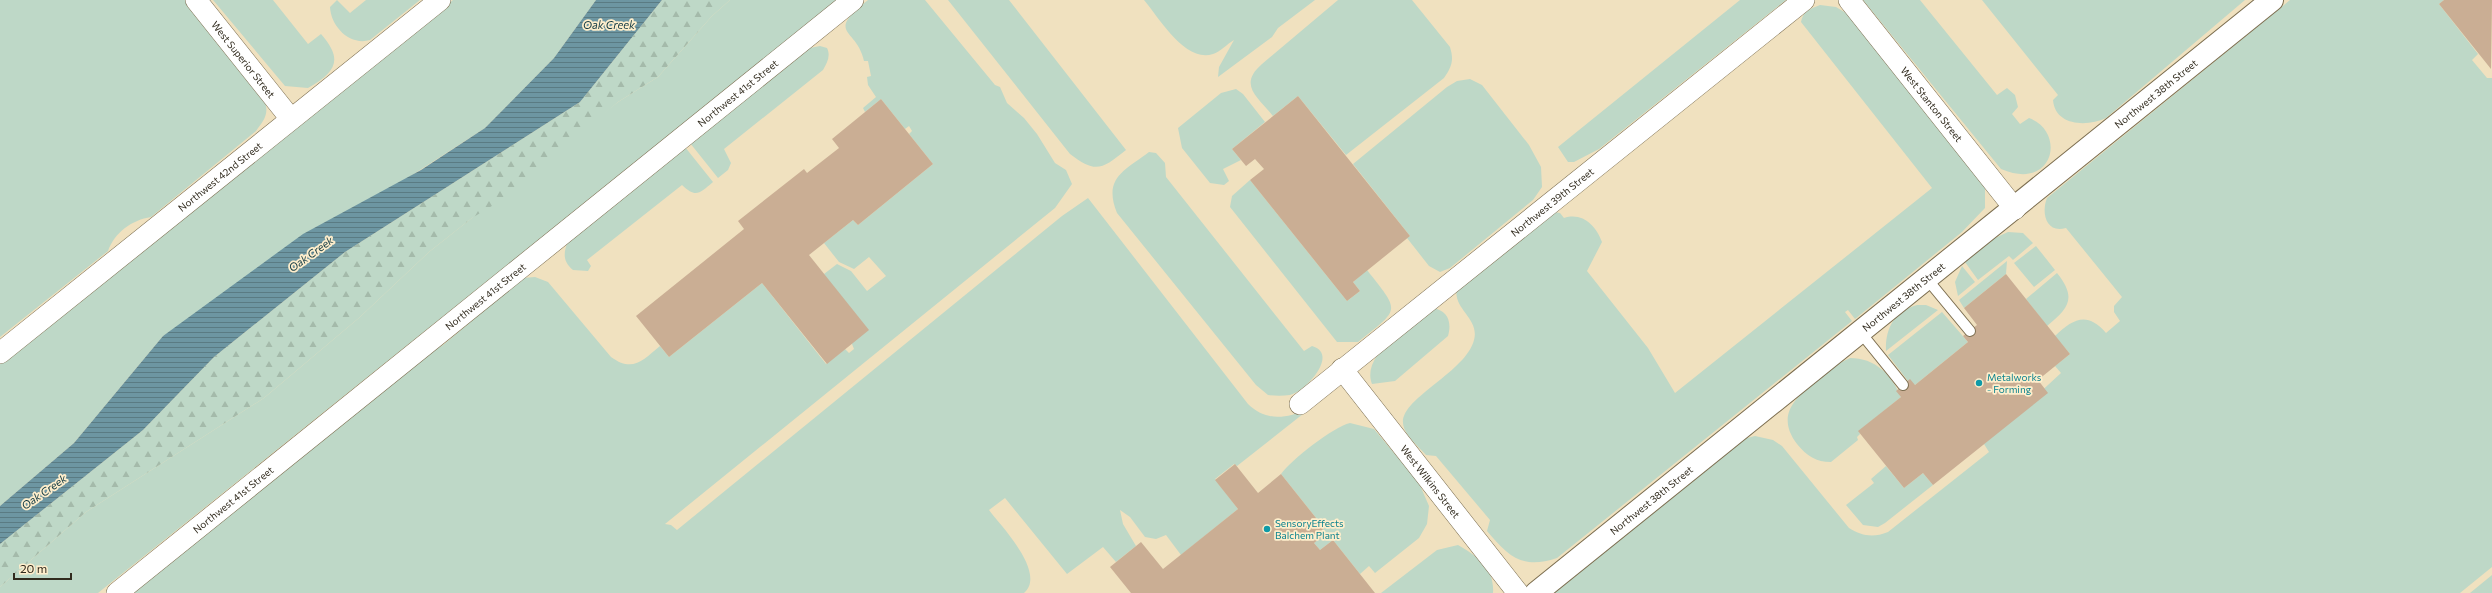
<svg xmlns="http://www.w3.org/2000/svg" width="2492" height="593" viewBox="0 0 2492 593" font-family="Commissioner,sans-serif">
<style>
.green{fill:#bed8c7}
.forest{fill:url(#forest-firs)}
.water{fill:url(#water-rules)}
.building{fill:#caae94}
.lines{fill:none;stroke-linecap:round;stroke-linejoin:round}
.lane-casing{stroke:#7c6e50;stroke-width:12}
.street-casing{stroke:#7c6e50;stroke-width:22}
.secondary-casing{stroke:#7c6e50;stroke-width:24}
.lane{stroke:#fff;stroke-width:10}
.street{stroke:#fff;stroke-width:21}
.secondary{stroke:#fff;stroke-width:22}
.culture-dot{fill:#0f9aa8;stroke:#feeecc;stroke-width:1.5}
.labels{text-anchor:middle;stroke-width:3.5;stroke-linejoin:round;paint-order:stroke}
.street-label{font-size:10px;fill:#312b1e;stroke:#feeecc}
.culture-label{font-size:10px;fill:#0d838f;stroke:#feeecc;text-anchor:start}
.water-label{font-size:11px;font-style:italic;fill:#113942;stroke:#feeecc}
</style>
<defs>
<pattern id="forest-firs" width="22" height="20" patternUnits="userSpaceOnUse"><rect width="22" height="20" fill="#bed8c7"/><path d="M5 1l3.5 6h-7zM16 11l3.5 6h-7z" fill="#a4baaa"/></pattern>
<pattern id="water-rules" width="6" height="5" patternUnits="userSpaceOnUse"><rect width="6" height="5" fill="#6d96a2"/><path d="M0 2.5h6" fill="none" stroke="#5a7b83"/></pattern>
</defs>
<rect width="100%" height="100%" fill="#f0e1bf"/>
<path class="green" d="M 0,0 L 187,0 L 186,4 C 204,25 262,83 266,106 C 268,116 262,123 256,131 L 151,217 C 132,220 115,232 108,251 L 0,337 Z
M 213,0 L 273,0 L 308,44 L 321,34 C 343,59 337,72 308,88 L 285,86 Z
M 337,0 L 350,13 L 366,0 L 420,0 L 370,40 C 350,46 331,27 330,7 Z
M 453,0 L 596,0 L 554,58 L 485,128 L 163,336 L 74,443 L 0,506 L 0,363 Z
M 730,0 L 838,0 L 98,593 L 0,593 L 0,587 L 86,512 L 264,398 L 360,317 L 429,252 L 618,102 L 658,77 L 712,16 Z
M 868,0 L 925,0 L 995,85 L 1000,87 L 1007,103 L 1024,118 L 1037,134 L 1055,163 L 1066,170 L 1072,184 L 1055,208 L 665,524 L 671,525 L 677,530 L 1062,216 L 1088,198 L 1248,404 C 1267,422 1285,418 1308,410 L 1237,466 L 1234,464 L 1215,479 L 1238,509 L 1181,555 L 1166,535 L 1156,539 L 1145,537 L 1130,517 L 1120,510 L 1123,524 L 1136,546 L 1116,562 L 1103,547 L 1067,574 L 1005,498 L 989,510 C 1001,526 1047,573 1024,593 L 129,593 L 431,352 L 443,345 L 523,278 L 535,277 L 548,282 L 611,357 C 633,373 643,360 660,346 L 669,357 L 762,283 L 826,364 L 845,349 L 849,353 L 854,349 L 824,274 L 837,264 L 851,271 L 867,291 L 886,276 L 869,257 L 854,269 L 839,262 L 824,243 L 853,220 L 858,225 L 933,164 L 909,134 L 912,131 L 909,126 L 905,129 L 881,99 L 865,112 L 863,108 L 876,97 L 868,85 L 867,77 L 871,76 L 868,61 L 864,61 C 857,27 824,35 868,0 Z
M 948,0 L 1009,0 L 1126,150 C 1102,169 1096,174 1070,154 Z
M 1144,0 L 1315,0 L 1278,28 L 1272,37 L 1218,77 L 1219,67 L 1234,40 C 1227,44 1220,52 1213,54 C 1185,63 1160,19 1144,0 Z
M 1338,0 L 1412,0 L 1450,47 C 1454,60 1452,67 1444,78 L 1346,155 L 1298,96 L 1273,116 C 1257,96 1238,85 1262,64 Z
M 1740,0 L 1786,0 L 1599,149 L 1574,162 L 1568,162 L 1558,147 Z
M 1863,0 L 1920,0 L 1997,95 L 2007,88 L 2015,95 L 2018,107 L 2012,114 L 2020,124 L 2029,118 C 2066,131 2055,192 2001,169 Z
M 1982,0 L 2245,0 L 2106,118 C 2087,127 2055,126 2053,100 L 2058,95 Z
M 2290,0 L 2444,0 L 2439,4 L 2478,54 L 2472,60 L 2487,78 L 2492,78 L 2492,567 L 2460,593 L 1549,593 L 1726,452 L 1747,438 L 1755,436 L 1773,440 L 1782,446 L 1849,528 C 1862,536 1873,538 1888,532 L 1989,452 L 1984,444 L 2061,373 L 2055,366 L 2070,354 L 2055,336 C 2073,319 2087,311 2106,333 L 2120,321 L 2114,312 L 2114,306 L 2122,297 L 2066,228 C 2046,234 2041,213 2047,198 Z
M 1820,5 L 1836,7 L 1846,13 L 1985,187 L 1985,208 L 1962,232 L 1855,319 L 1848,310 L 1845,312 L 1852,321 L 1557,558 C 1522,570 1508,556 1487,531 L 1490,520 L 1436,456 L 1426,455 C 1418,446 1404,435 1403,423 C 1401,398 1466,372 1474,340 C 1480,318 1452,309 1457,288 L 1555,212 L 1560,213 L 1564,218 C 1583,212 1596,226 1602,242 L 1587,271 L 1648,348 L 1675,393 L 1932,188 L 1801,22 C 1803,11 1810,9 1820,5 Z
M 820,46 L 827,48 C 831,56 827,63 823,70 L 724,149 L 731,163 L 728,170 L 718,178 L 690,143 L 810,48 Z
M 1470,79 L 1482,85 L 1529,145 L 1541,167 L 1542,187 L 1533,200 L 1450,268 L 1440,272 L 1429,266 L 1407,238 L 1410,236 L 1353,164 L 1447,87 L 1457,81 Z
M 1236,89 L 1243,94 L 1265,122 L 1232,149 L 1241,160 L 1223,169 L 1229,181 L 1224,185 L 1210,183 L 1182,148 L 1178,128 L 1221,93 Z
M 685,147 L 713,182 C 699,194 696,198 682,185 L 587,260 L 591,266 L 588,271 L 573,270 C 563,261 563,254 568,241 Z
M 1149,152 L 1156,153 L 1165,163 L 1166,177 L 1304,351 L 1312,346 C 1340,354 1305,392 1290,395 C 1283,396 1275,396 1268,395 L 1256,385 L 1117,213 C 1103,178 1124,171 1149,152 Z
M 1250,180 L 1347,301 L 1360,291 L 1353,282 L 1367,270 C 1401,313 1400,308 1358,342 L 1337,342 L 1230,207 L 1232,196 Z
M 2008,232 L 2023,233 L 2033,243 L 2013,260 L 2009,256 L 1978,280 L 1965,262 L 1995,238 Z
M 2036,246 L 2055,270 L 2034,287 L 2014,263 Z
M 2007,261 L 2006,274 L 1964,308 L 1959,300 Z
M 1962,266 L 1975,282 L 1958,296 L 1955,282 Z
M 2057,273 C 2077,298 2069,308 2047,326 L 2026,299 Z
M 1917,305 L 1926,305 L 1938,310 L 1886,351 C 1885,329 1894,311 1917,305 Z
M 1432,308 C 1448,310 1452,322 1448,336 L 1395,381 L 1372,384 C 1360,354 1413,324 1432,308 Z
M 1942,312 L 1968,342 L 1915,385 L 1908,381 L 1888,355 Z
M 1850,358 C 1875,358 1891,374 1901,397 L 1859,431 L 1860,434 L 1857,437 L 1858,440 L 1831,462 C 1816,462 1807,456 1797,444 C 1776,416 1794,398 1817,381 C 1827,372 1837,364 1850,358 Z
M 1350,423 L 1374,429 L 1419,483 L 1429,506 L 1427,524 L 1419,538 L 1375,573 L 1369,566 L 1360,574 L 1333,540 L 1320,550 L 1314,543 L 1324,535 L 1321,531 L 1324,528 L 1281,474 C 1291,460 1333,427 1350,423 Z
M 1886,466 L 1904,488 L 1923,473 L 1933,485 L 1885,523 L 1878,527 L 1863,525 L 1846,505 L 1874,483 L 1871,479 Z
M 1458,545 C 1477,556 1495,569 1493,593 L 1381,593 L 1437,550 Z
M 2492,575 L 2492,593 L 2470,593 Z"/>
<path class="forest" d="M 662,0 L 730,0 L 712,16 L 658,77 L 618,102 L 574,140 L 528,184 L 472,218 L 429,252 L 360,317 L 264,398 L 86,512 L 0,587 L 0,544 L 143,430 L 214,357 L 345,252 L 580,102 Z"/>
<path class="water" d="M 596,0 L 662,0 L 580,102 L 345,252 L 214,357 L 143,430 L 0,544 L 0,506 L 74,443 L 163,336 L 303,234 L 421,170 L 485,128 L 554,58 Z"/>
<path class="building" d="M 2444,0 L 2492,0 L 2491,69 L 2439,4 Z
M 1298,96 L 1410,236 L 1353,282 L 1360,291 L 1347,301 L 1250,180 L 1264,169 L 1255,159 L 1246,166 L 1232,149 Z
M 881,99 L 933,164 L 858,225 L 853,220 L 809,255 L 869,330 L 827,364 L 762,283 L 669,357 L 636,316 L 744,229 L 738,221 L 804,169 L 807,173 L 839,148 L 832,139 Z
M 2006,274 L 2070,354 L 2038,380 L 2048,393 L 1933,485 L 1923,473 L 1904,488 L 1858,431 L 1901,397 L 1896,391 L 1910,379 L 1915,385 L 1968,342 L 1963,336 L 1977,325 L 1964,308 Z
M 1235,464 L 1258,493 L 1281,474 L 1324,528 L 1321,531 L 1324,535 L 1314,543 L 1320,550 L 1333,540 L 1375,593 L 1131,593 L 1110,567 L 1141,542 L 1163,569 L 1238,509 L 1215,480 Z"/>
<g class="lines">
<g class="lane-casing">
<path id="lane" d="M 1927,279 L 1970,331
M 1861,333 L 1903,385"/>
</g>
<g class="street-casing">
<g id="street">
<path id="s1" d="M 196,0 L 291,119"/>
<path id="s2" d="M 1849,0 L 2015,209"/>
<path id="s3" d="M 0,353 L 440,0"/>
<path id="s4" d="M 1342,369 L 1518,593"/>
<path id="s5" d="M 1300,404 L 1804,0"/>
<path id="s6" d="M 117,593 L 853,0"/>
</g>
</g>
<g class="secondary-casing">
<g id="secondary">
<path id="s7" d="M 1536,593 L 2272,0"/>
</g>
</g>
<use href="#lane" class="lane"/>
<use href="#street" class="street"/>
<use href="#secondary" class="secondary"/>
</g>
<g class="culture-dot">
<circle cx="1979" cy="383" r="4"/>
<circle cx="1267" cy="529" r="4"/>
</g>
<g class="labels">
<g class="street-label">
<text dy="4" stroke="none"><textPath href="#s1" startOffset="76">West Superior Street</textPath></text>
<text dy="4" stroke="none"><textPath href="#s6" startOffset="797">Northwest 41st Street</textPath></text>
<text dy="4" stroke="none"><textPath href="#s7" startOffset="796">Northwest 38th Street</textPath></text>
<text dy="4" stroke="none"><textPath href="#s2" startOffset="133">West Stanton Street</textPath></text>
<text dy="4" stroke="none"><textPath href="#s3" startOffset="282">Northwest 42nd Street</textPath></text>
<text dy="4" stroke="none"><textPath href="#s5" startOffset="323">Northwest 39th Street</textPath></text>
<text dy="4" stroke="none"><textPath href="#s6" startOffset="473">Northwest 41st Street</textPath></text>
<text dy="4" stroke="none"><textPath href="#s7" startOffset="472">Northwest 38th Street</textPath></text>
<text dy="4" stroke="none"><textPath href="#s4" startOffset="143">West Wilkins Street</textPath></text>
<text dy="4" stroke="none"><textPath href="#s6" startOffset="149">Northwest 41st Street</textPath></text>
<text dy="4" stroke="none"><textPath href="#s7" startOffset="148">Northwest 38th Street</textPath></text>
</g>
<g class="culture-label">
<text x="1987" y="381">Metalworks<tspan x="1987" dy="12">- Forming</tspan></text>
<text x="1275" y="527">SensoryEffects<tspan x="1275" dy="12">Balchem Plant</tspan></text>
</g>
<g class="water-label">
<text x="609" y="29">Oak Creek</text>
<text transform="translate(311 254) rotate(-36)" y="4">Oak Creek</text>
<text transform="translate(44 492) rotate(-35)" y="4">Oak Creek</text>
</g>
</g>
<path d="M14 573v6h57v-6" fill="none" stroke="#312b1e" stroke-width="2"/>
<text x="20" y="573" font-size="12" fill="#312b1e" stroke="#feeecc" stroke-width="3" paint-order="stroke">20 m</text>
</svg>
